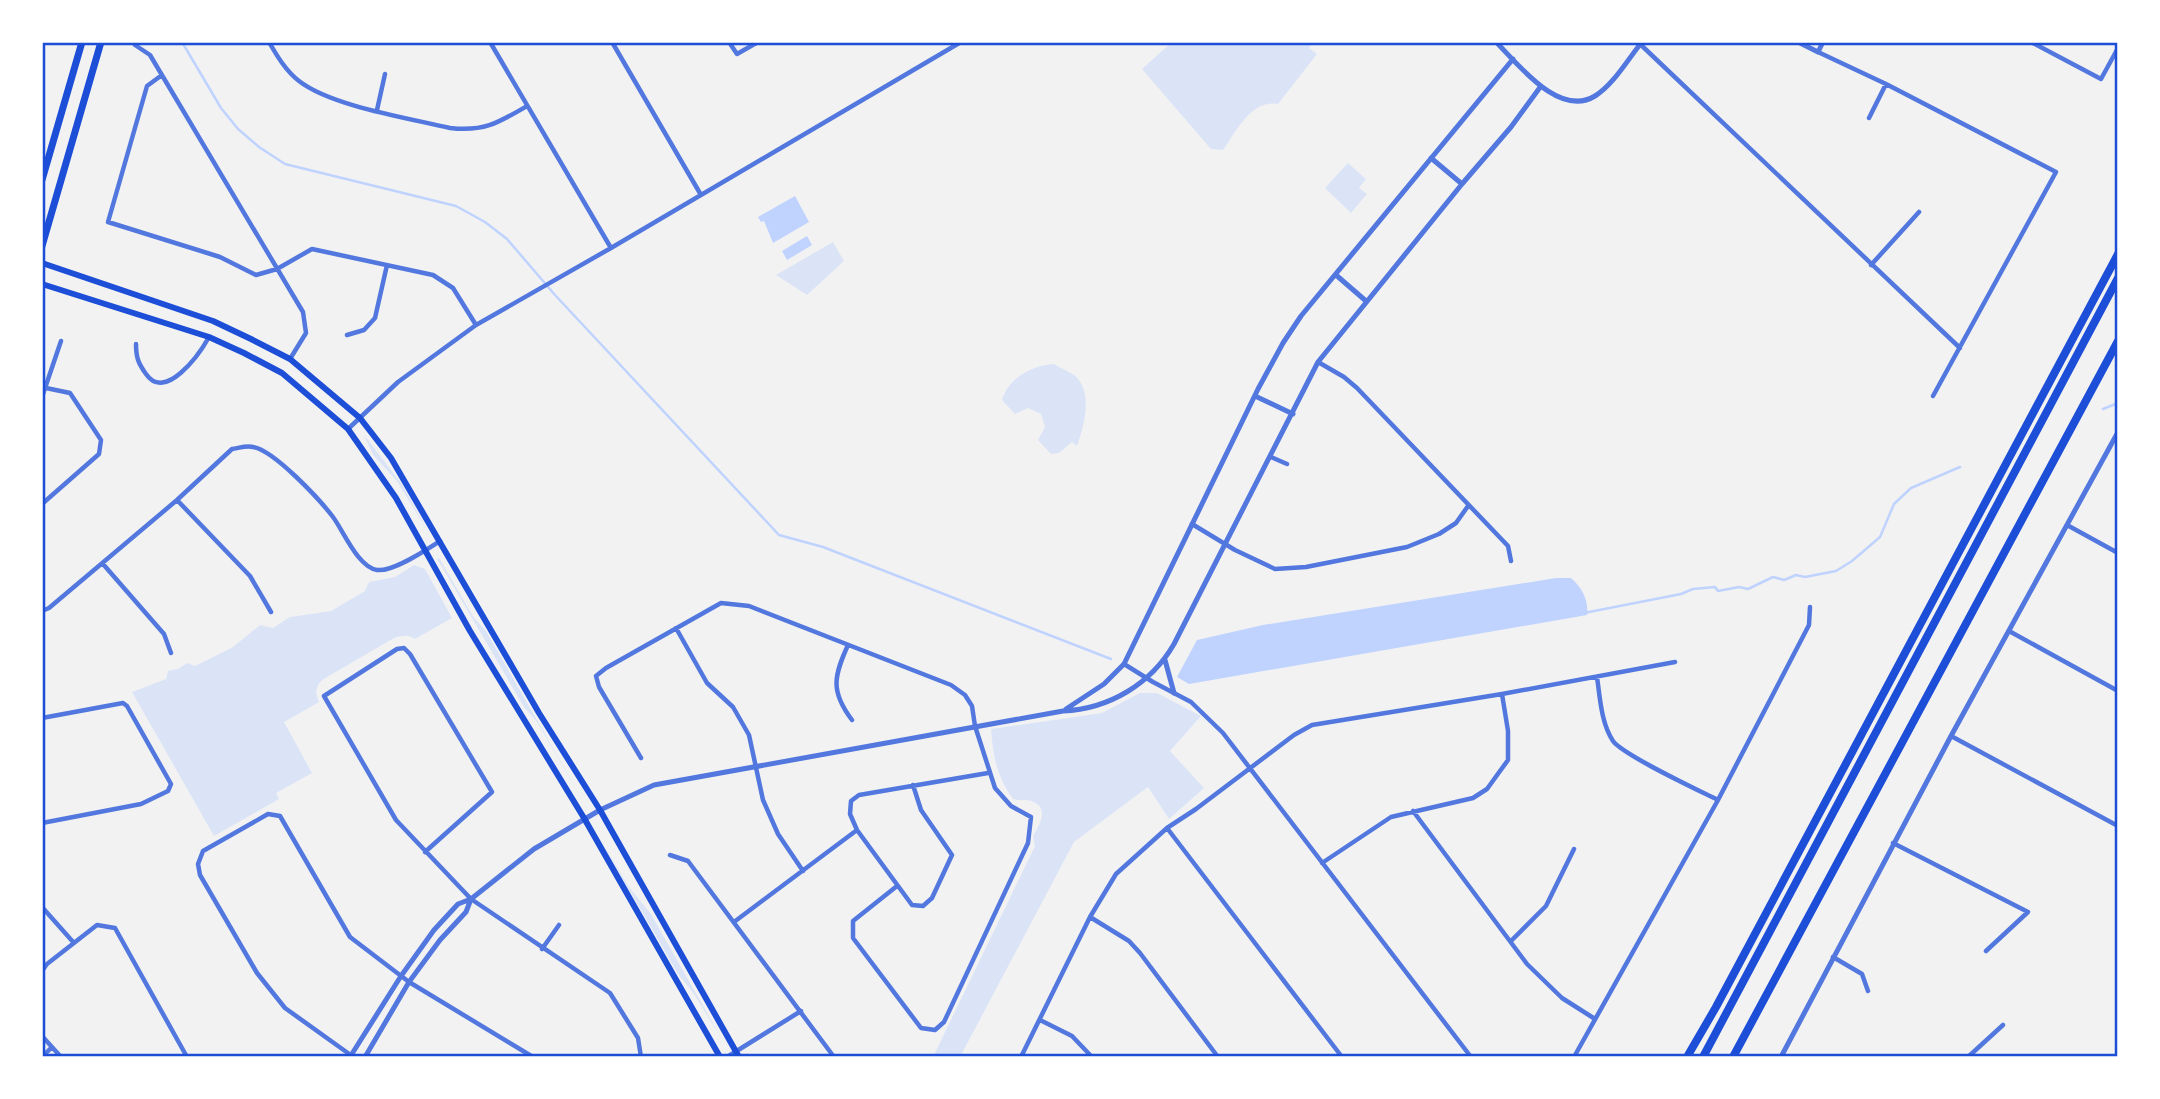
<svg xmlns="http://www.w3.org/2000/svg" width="2160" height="1099" viewBox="0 0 2160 1099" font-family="'Exo 2',sans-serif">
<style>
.green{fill:#dbe4f7}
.water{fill:#bfd3fe}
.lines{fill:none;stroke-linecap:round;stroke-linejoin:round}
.stream{stroke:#bfd3fe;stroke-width:2.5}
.minor{stroke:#5277de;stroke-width:4.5}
.tertiary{stroke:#5277de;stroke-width:5}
.secondary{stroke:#1d4ed8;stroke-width:6}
.primary{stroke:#1d4ed8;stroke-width:7}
.motorway{stroke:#1d4ed8;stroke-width:8}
.neatline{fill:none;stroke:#1d4ed8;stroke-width:2.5}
</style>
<rect width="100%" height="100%" fill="#f2f2f2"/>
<path class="green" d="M 1172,42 L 1313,42 L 1309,48 L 1317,54 L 1278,104 C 1251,99 1236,132 1223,150 L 1211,149 L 1142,69 Z
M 1348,163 L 1366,179 L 1359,188 L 1367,194 L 1351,213 L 1325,188 Z
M 833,242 L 844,261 L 807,295 L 776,275 Z
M 1054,364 C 1060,368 1068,371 1074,375 C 1094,391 1084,426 1077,446 L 1072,442 L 1059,453 L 1051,454 L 1038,440 L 1045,427 L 1041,414 L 1028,408 L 1015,414 L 1002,400 C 1008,378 1033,365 1054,364 Z
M 364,435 L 401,483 L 430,535 L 397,481 L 373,455 Z
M 439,558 L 474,618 L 486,631 L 580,795 L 537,722 L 524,707 L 441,565 L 437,559 Z
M 414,565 L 425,569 L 452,618 L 415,639 C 408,634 402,636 394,638 L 322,680 L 318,685 L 316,693 L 319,702 L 284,722 L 312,773 L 276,793 L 279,799 L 214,836 L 132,692 L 166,679 L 168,671 L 178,669 L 187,663 L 195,666 L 233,647 L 260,625 L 273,628 L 290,617 L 331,611 L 365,591 L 369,582 L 395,577 Z
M 1140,693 L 1157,693 L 1201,716 L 1170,751 L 1204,788 L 1169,819 L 1148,787 L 1074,842 L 960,1057 L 933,1057 L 1035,846 L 1033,836 C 1040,825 1050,807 1031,801 C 1026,799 1019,801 1013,799 C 997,777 993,756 991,729 L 1102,713 Z
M 598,836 L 629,887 L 651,914 L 723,1041 L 694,994 L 678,974 Z"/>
<path class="water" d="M 795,196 L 809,222 L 773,243 L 764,221 L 761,222 L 758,217 Z
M 807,236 L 812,245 L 787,260 L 782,251 Z
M 1556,578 L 1571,578 C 1582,587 1589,601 1587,615 L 1189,684 L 1177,677 L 1197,640 L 1263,625 Z"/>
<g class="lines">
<path class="stream" d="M 182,42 L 221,108 L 238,129 L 259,147 L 285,164 L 456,206 L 485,222 L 507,239 L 555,295 L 779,535 L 823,547 L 1111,659
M 2103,409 L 2118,403
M 1584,613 L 1681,594 L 1693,589 L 1715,587 L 1718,591 L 1739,587 L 1748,589 L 1773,577 L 1784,580 L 1796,575 L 1805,577 L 1836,571 L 1852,561 L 1880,537 L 1894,504 L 1911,488 L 1960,467"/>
<path class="minor" d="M 269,42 C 277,56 286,71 299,81 C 331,106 408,118 450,128 C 484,132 498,123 527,106
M 490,42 L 611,248
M 612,42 L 701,195
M 729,42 L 737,54 L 758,42
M 2031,42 L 2101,79 L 2118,48
M 1640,44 L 1960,348
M 135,45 L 150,55 L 303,312 L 306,333 L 290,359
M 1818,52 L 1886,84 L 2056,172 L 1933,396
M 162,75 L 147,86 L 108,222 L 220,257 L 256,275 L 277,269 L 312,249 L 433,275 L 453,288 L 476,325
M 377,110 L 385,74
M 1869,118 L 1886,84
M 1871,265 L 1919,212
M 347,335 L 364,330 L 375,318 L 387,265
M 136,344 C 136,357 138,363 146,374 C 165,402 199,355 209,337
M 1318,362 L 1344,377 L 1357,388 L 1508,546 L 1511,561
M 42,397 L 61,341
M 348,429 L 398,382 L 476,325 L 611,248 L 961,42
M 1271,457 L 1287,464
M 177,500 L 250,576 L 271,612
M 42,504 L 99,454 L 101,440 L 70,393 L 46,388
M 1192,524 L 1235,550 L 1275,569 L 1306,567 L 1407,547 L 1439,534 L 1456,523 L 1468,506
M 2067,525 L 2118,553
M 103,564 L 164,634 L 171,653
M 42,611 L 49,608 L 177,500 L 232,449 C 239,448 247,445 253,447 C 274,450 320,500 333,517 C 344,532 358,567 377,570 C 393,572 426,550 440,541
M 676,628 L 707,683 L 733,707 L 749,735 L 763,800 L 778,834 L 803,871
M 2009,631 L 2118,691
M 848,645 C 834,676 830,691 852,720
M 1124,664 L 1153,682 L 1191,702 L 1223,733 L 1471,1057
M 1597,677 C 1600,697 1601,723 1613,741 C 1623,755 1698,790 1718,800
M 42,718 L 123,703 L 127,706 L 171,784 L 168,791 L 141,804 L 42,823
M 1951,736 L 2118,826
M 641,758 L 599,687 L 596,676 L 606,668 L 721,603 L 749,606 L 951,685 L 965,695 L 972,706 L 975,726 L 995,788 L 1011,806 L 1031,817 L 1028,843 L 944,1022 L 935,1030 L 921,1028 L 853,938 L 853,921 L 897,886
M 913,785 L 921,810 L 952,855 L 932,898 L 923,906 L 912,905 L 857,830 L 850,814 L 851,801 L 859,795 L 988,773
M 1413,811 L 1527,964 L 1562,998 L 1595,1019
M 1167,828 L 1342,1057
M 1893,843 L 2028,912 L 1986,951
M 425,852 L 492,792 L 410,654 L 404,648 L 397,649 L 324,696 L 396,820 L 471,899 L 610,993 L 638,1038 L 641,1057
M 670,855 L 688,861 L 834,1057
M 1322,863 L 1391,817 L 1473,798 L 1487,789 L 1508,760 L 1508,731 L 1502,694
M 42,907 L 74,943
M 1090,917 L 1129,941 L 1140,953 L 1218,1057
M 734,922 L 857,830
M 1511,941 L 1546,906 L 1574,849
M 542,949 L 559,925
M 1833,957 L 1862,974 L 1868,991
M 42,971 L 47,964 L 97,925 L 115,928 L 187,1057
M 1040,1020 L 1072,1036 L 1092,1057
M 42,1036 L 61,1057
M 352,1056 L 285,1008 L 257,973 L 200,875 L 198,864 L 203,851 L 268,814 L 280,816 L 350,937 L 409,982 L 533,1057
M 42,1057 L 52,1047
M 727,1057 L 801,1011
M 1021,1057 L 1090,917 L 1116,874 L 1167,828 L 1196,809 L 1294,735 L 1312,725 L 1502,694 L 1675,662
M 1574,1057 L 1718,800 L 1809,625 L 1810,607
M 1968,1057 L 2003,1025"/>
<path class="tertiary" d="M 1496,42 C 1518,64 1559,118 1595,96 C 1614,84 1628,59 1642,42
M 1798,42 L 1818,52 L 1823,42
M 1431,158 L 1462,184
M 1336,275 L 1366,301
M 1255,396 L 1293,414
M 1165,660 L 1174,693
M 1066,709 L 1104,684 L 1124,664 L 1258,389 L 1283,343 L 1301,316 L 1513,59
M 350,1057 L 401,976 L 434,930 L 458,904 L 471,899 L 534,849 L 600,810 L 654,785 L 1063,711 C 1109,709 1151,684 1174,644 L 1318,362 L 1462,184 L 1511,127 L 1541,86
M 365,1057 L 409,982 L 440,940 L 466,912 L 471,899
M 1781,1057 L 1951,736 L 2118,432"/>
<path class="secondary" d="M 42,263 L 213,321 L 251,339 L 290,359 L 360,418 L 391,458 L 539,713 L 600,810 L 739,1057
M 42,284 L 209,337 L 244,353 L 282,373 L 348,429 L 396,498 L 470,631 L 584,818 L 720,1057"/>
<path class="primary" d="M 42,180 L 82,42
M 42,246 L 101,42"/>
<path class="motorway" d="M 1687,1057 L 1716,1007 L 2118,254
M 1703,1057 L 2118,278
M 1733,1057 L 2118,341"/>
</g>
<rect width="2160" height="1099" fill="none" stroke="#ffffff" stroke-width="88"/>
<rect x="44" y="44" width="2072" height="1011" class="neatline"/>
</svg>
